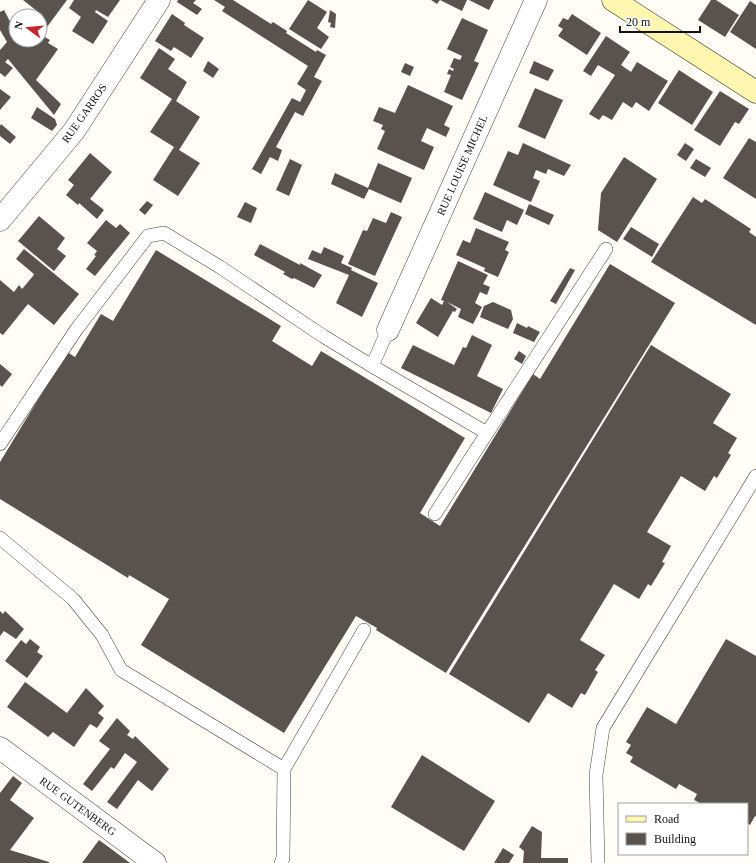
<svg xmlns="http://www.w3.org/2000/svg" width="756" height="863" viewBox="0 0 756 863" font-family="Georgia,serif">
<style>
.building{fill:#5a524d}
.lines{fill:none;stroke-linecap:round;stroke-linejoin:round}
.lane-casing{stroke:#444;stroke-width:14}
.street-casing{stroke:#444;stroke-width:23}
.secondary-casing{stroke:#333;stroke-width:23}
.lane{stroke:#fff;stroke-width:13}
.street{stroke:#fff;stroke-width:22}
.secondary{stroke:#fff6b0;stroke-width:22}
.labels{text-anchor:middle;stroke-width:4;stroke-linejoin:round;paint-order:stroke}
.street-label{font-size:11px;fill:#111;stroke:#fff}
</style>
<rect width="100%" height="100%" fill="#fffdf5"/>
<path class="building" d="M 23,0 L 67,0 L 41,35 L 50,40 L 48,43 L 58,49 L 36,80 L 61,104 L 54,115 L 8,59 L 5,62 L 13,68 L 5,77 L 0,73 L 0,50 L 7,42 L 0,30 L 0,12 L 4,10 L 16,33 L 16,40 L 40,40 L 40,16 L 33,16 L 37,11 Z
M 74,0 L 120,0 L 108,17 L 96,10 L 95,12 L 108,21 L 93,44 L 72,31 L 81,17 L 69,8 Z
M 178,0 L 196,0 L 193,3 L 202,9 L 197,15 L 177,2 Z
M 214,0 L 233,0 L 271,24 L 273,22 L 287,31 L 286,33 L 316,52 L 317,50 L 326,55 L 314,77 L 322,81 L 303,116 L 295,112 L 276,147 L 282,150 L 278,161 L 270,157 L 261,174 L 252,169 L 292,98 L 300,102 L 306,90 L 297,84 L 308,66 L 222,11 L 225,7 Z
M 308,0 L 327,12 L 317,28 L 329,37 L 321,49 L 289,29 Z
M 431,0 L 467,0 L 462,11 L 440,0 L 437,4 Z
M 469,0 L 494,0 L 489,10 Z
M 711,0 L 716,0 L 739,15 L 725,37 L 698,20 Z
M 750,1 L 756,5 L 756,49 L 730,32 Z
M 330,10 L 336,14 L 335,28 L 330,27 L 331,23 L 328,22 Z
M 172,14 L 185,23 L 184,25 L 204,38 L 191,58 L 174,47 L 171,51 L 155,41 Z
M 572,14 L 601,33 L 587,55 L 558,36 L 563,29 L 558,26 L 563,18 L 568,20 Z
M 462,18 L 488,30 L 474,61 L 479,63 L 462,100 L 444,92 L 451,75 L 447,74 L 449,69 L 453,71 L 454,69 L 450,67 L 454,58 L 460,60 L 462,56 L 447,49 Z
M 606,36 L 630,52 L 621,65 L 631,72 L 637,62 L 668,81 L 649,111 L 636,102 L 632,108 L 623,102 L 612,120 L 603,115 L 599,120 L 589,114 L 615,75 L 598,65 L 591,76 L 583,71 Z
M 159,48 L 175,59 L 168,69 L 187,82 L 176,101 L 200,117 L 179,150 L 200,163 L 178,196 L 153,180 L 174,147 L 150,132 L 172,99 L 140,78 Z
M 208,61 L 219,69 L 213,78 L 203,71 Z
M 534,61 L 554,70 L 548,81 L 529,73 Z
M 405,63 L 414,67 L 410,76 L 401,72 Z
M 679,70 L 713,92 L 692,125 L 658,103 Z
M 408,85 L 453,106 L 444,125 L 450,128 L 446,137 L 427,128 L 421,141 L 434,147 L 424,170 L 377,149 L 385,131 L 381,129 L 383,125 L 373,121 L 379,107 L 395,113 Z
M 535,88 L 563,100 L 545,139 L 518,127 Z
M 0,89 L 11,97 L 0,110 Z
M 720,91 L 749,109 L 739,124 L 735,122 L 720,146 L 694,130 Z
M 37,107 L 55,119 L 57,125 L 52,131 L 31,118 Z
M 1,124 L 16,137 L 10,144 L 0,136 L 0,126 Z
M 749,138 L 756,142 L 756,199 L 723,178 Z
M 523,143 L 571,165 L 564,176 L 548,169 L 546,174 L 536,170 L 533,178 L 540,181 L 531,202 L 493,185 L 508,151 L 518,155 Z
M 685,143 L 694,149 L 686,161 L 677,155 Z
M 90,153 L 112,172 L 90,199 L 104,210 L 97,219 L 79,203 L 78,205 L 66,195 L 74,185 L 68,180 Z
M 624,157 L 657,179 L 617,242 L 598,230 L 601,193 Z
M 290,159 L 302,165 L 289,196 L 276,190 Z
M 696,159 L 711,168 L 705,177 L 690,168 Z
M 378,163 L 412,178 L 401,203 L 369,189 L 364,199 L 331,184 L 335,173 L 368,188 Z
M 485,192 L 524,210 L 517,225 L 507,220 L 502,232 L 473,219 Z
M 693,197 L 702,203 L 705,199 L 751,229 L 749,232 L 756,237 L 756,325 L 651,262 Z
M 147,201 L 153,205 L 145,215 L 139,210 Z
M 245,202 L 257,208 L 251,223 L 237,217 Z
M 529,204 L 554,215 L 549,225 L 525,214 Z
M 391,212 L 402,217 L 375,276 L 348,264 L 363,230 L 367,231 L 373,218 L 386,223 Z
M 39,216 L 65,238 L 57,249 L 66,256 L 54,271 L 18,241 Z
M 106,220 L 116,228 L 120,224 L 130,233 L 95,276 L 86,269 L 96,256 L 94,255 L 97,251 L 87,243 Z
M 631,227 L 659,244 L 652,257 L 623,239 Z
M 476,228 L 509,242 L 505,250 L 509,252 L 498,277 L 484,271 L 485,268 L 456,255 L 463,240 L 470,243 Z
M 260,244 L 300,265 L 300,263 L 322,275 L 314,288 L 294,278 L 292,279 L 283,274 L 285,272 L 254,255 Z
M 324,247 L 344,256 L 341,263 L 352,268 L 351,270 L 378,283 L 362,317 L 336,303 L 349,275 L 308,259 L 312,250 L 321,254 Z
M 24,249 L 79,294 L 54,325 L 28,304 L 3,335 L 0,333 L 0,280 L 14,292 L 19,285 L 22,289 L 33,276 L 34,274 L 16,259 Z
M 156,250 L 281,326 L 272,341 L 312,366 L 321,351 L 465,438 L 420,513 L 440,526 L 533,374 L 540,379 L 610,264 L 675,303 L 446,673 L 376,630 L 377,628 L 356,616 L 284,733 L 141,645 L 169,599 L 129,575 L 128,578 L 0,499 L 0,462 L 67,352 L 75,357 L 101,314 L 113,321 Z
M 458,261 L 488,275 L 483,284 L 490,287 L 487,295 L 480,292 L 475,303 L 482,307 L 473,324 L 458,317 L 461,309 L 447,302 L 457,309 L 455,312 L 453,311 L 438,337 L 416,323 L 431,298 L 442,305 L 444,301 L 441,300 Z
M 570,268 L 575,270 L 556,304 L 550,301 Z
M 493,302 L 511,310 L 513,319 L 508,329 L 480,317 L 484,306 Z
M 517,323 L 527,328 L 528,326 L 540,332 L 534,342 L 513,333 Z
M 472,335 L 492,345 L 477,376 L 503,389 L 491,413 L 401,368 L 413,345 L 454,365 L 463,347 L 466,348 Z
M 651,345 L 731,394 L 713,423 L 737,438 L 728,453 L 731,455 L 717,478 L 714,476 L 705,491 L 681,476 L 647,532 L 671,546 L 662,562 L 665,563 L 651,586 L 648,584 L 639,599 L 614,584 L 580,640 L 605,655 L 595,670 L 598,672 L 585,695 L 581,693 L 572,708 L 548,693 L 529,723 L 449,674 Z
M 519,351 L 526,356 L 522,364 L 514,359 Z
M 0,364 L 12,374 L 2,387 L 0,385 Z
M 0,611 L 3,614 L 5,611 L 24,629 L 16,639 L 4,631 L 0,636 Z
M 30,639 L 40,647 L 37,652 L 43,656 L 27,678 L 5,661 L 21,640 L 26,644 Z
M 726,639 L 756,656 L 756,817 L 755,816 L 750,825 L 747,823 L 747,804 L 702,804 L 694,800 L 697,794 L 679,784 L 676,789 L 630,762 L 633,757 L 626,753 L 631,745 L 626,742 L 647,707 L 676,724 Z
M 25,682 L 67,713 L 86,688 L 104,706 L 98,713 L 104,718 L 97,728 L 90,724 L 74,747 L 53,732 L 48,737 L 7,707 Z
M 117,718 L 130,731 L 127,735 L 133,739 L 135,736 L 169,769 L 152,791 L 138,780 L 117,809 L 107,802 L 137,762 L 125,753 L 114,769 L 111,767 L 92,791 L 83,784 L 110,749 L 99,741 Z
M 422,755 L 495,801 L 464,851 L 391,807 Z
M 13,776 L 22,783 L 10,800 L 34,818 L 10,850 L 49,862 L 49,863 L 0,863 L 0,793 Z
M 532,826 L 542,832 L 541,858 L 568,858 L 568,863 L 523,863 L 524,851 L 519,847 Z
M 99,840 L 110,848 L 130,863 L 82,863 Z
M 503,848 L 514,855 L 509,863 L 494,863 Z"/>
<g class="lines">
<g class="lane-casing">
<path id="lane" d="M 372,366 L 388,330
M 0,444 L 76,330 L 148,236 L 164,233 L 220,267 L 323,336 L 372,366 L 487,433 L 606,249
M 435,514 L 487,433
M 0,538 L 73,599 L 102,635 L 121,670 L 284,769
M 281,863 L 283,858 L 284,769 L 364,630
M 598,863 L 596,775 L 603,728 L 756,476"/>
</g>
<g class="street-casing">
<path id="street" d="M 0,220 L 74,131 L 159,0
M 388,330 L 536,0
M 0,748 L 155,863"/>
</g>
<g class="secondary-casing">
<path id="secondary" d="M 613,0 L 756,92"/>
</g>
<use href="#lane" class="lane"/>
<use href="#street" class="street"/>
<use href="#secondary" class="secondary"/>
</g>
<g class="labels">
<g class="street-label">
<text transform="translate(84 113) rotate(-55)" y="4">RUE GARROS</text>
<text transform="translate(462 165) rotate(-66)" y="4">RUE LOUISE MICHEL</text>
<text transform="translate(78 806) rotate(36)" y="4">RUE GUTENBERG</text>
</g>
</g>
<rect x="618" y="803" width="130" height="52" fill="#ffffff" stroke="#a0a0a0"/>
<rect x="626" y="816" width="20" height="6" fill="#fff6b0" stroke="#a0a0a0"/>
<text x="654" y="823" font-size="12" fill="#111111">Road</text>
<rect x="626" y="833" width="20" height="12" fill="#5a524d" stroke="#a0a0a0"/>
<text x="654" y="843" font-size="12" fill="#111111">Building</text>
<g transform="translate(28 28) rotate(286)"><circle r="19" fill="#ffffff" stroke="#a0a0a0"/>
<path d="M0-3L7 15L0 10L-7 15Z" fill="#c4262e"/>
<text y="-6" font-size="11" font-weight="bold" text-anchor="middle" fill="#111111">N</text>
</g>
<path d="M620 26v6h80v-6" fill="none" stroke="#111111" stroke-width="2"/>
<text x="626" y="26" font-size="12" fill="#111111" stroke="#ffffff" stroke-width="3" paint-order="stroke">20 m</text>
</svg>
